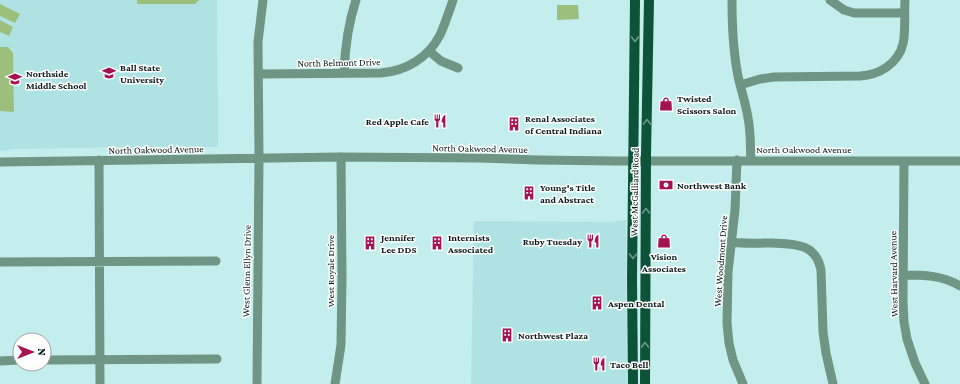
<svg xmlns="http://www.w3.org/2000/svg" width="960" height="384" viewBox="0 0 960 384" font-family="'Crimson Pro',serif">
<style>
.built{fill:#afe3e3}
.green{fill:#9cbf7c}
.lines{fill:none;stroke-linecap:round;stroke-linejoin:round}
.minor{stroke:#6f9684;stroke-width:9}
.major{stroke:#0d533a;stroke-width:10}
.oneway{stroke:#6e9889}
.labels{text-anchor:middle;stroke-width:3;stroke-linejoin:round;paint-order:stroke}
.street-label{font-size:10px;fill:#081718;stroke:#fff}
.poi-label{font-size:10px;font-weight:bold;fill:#081718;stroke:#fff;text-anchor:start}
</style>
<rect width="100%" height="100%" fill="#c4eded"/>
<path class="built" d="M 0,0 L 217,0 L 218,147 L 131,147 L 17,149 L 0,151 Z
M 626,220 L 627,384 L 471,384 L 474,221 L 609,222 Z"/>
<path class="green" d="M 137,0 L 199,0 L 195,4 L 137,4 Z
M 0,4 L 20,14 L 15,23 L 0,16 Z
M 557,5 L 578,5 L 579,19 L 557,20 Z
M 0,20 L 13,27 L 9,36 L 0,32 Z
M 0,47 L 8,47 L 13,53 L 14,112 L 0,111 Z"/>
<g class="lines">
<path class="minor" d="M 732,0 C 732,25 733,51 738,76 C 741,90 746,104 748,118 C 751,132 750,146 751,160
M 830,0 L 844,10 L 854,13 L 904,13
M 429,51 L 441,61 L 458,68
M 344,73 C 345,48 348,24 356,0
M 258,74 L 381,73 C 406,71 428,58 440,35 C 445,24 449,12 453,0
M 740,85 L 760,79 L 774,77 L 860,76 C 879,75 898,64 903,44 C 906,31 904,14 905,0
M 99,160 L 100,384
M 737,160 L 735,210 L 728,272 L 727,323 L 729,343 L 733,360 L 743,384
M 904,161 L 903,302 L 904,322 L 907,339 L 915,363 L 925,384
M 0,162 L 341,157 L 479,158 L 538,160 L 615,161 L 960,161
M 731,242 C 744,244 758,243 772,243 C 794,244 816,243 821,270 L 823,332 L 826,353 L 833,384
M 0,262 L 216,261
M 903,275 C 923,275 942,275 960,286
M 44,360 L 217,359
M 0,361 L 20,360
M 257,384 L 259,158 L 258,42 L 263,0
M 335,384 L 341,345 L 342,278 L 341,157"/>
<path class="major" d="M 633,384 L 632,278 L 635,0
M 645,384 L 646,154 L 649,0"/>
</g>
<defs><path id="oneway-chevron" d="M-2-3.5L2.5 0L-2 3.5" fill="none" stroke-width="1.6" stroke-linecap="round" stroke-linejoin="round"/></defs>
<g class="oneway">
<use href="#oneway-chevron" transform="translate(635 39) rotate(90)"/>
<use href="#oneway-chevron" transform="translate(647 122) rotate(-89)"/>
<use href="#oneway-chevron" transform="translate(646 211) rotate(-90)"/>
<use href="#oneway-chevron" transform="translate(633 256) rotate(91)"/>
<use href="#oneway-chevron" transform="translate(645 345) rotate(-90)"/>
</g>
<defs>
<g id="university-bare" transform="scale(1.08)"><path d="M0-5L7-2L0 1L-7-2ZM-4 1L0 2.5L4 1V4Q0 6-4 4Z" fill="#a41252" stroke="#fff" stroke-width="2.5" paint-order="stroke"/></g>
<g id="school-bare" transform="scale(1.08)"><path d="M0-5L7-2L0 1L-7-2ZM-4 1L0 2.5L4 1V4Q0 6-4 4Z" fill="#a41252" stroke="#fff" stroke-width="2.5" paint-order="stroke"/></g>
<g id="shop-bare" transform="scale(1.08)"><path d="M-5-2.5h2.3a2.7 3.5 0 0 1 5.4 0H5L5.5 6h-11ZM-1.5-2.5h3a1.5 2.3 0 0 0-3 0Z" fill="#a41252" stroke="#fff" stroke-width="2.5" paint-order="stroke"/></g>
<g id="restaurant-bare" transform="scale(1.08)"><path d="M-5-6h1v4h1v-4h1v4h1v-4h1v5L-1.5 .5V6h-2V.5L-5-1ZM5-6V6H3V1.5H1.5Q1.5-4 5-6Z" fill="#a41252" stroke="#fff" stroke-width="2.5" paint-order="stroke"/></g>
<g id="building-bare" transform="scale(1.08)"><path d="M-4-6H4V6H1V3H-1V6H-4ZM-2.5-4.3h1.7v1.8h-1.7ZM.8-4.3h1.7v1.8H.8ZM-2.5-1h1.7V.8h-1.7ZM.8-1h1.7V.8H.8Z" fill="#a41252" stroke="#fff" stroke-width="2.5" paint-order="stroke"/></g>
<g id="bank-bare" transform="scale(1.08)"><path d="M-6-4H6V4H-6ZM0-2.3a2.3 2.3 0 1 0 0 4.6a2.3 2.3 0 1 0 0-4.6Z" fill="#a41252" stroke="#fff" stroke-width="2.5" paint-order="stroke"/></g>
</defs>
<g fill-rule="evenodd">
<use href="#university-bare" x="109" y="73"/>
<use href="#school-bare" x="15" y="79"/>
<use href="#shop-bare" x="666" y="104"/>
<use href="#restaurant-bare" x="440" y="121"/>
<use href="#building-bare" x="514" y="124"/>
<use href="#bank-bare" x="666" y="185"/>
<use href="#building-bare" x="529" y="193"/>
<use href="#restaurant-bare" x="593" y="241"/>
<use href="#shop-bare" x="664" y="241"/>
<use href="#building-bare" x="370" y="243"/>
<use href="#building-bare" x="437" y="243"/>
<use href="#building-bare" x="597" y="303"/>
<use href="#building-bare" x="507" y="335"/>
<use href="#restaurant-bare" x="599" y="364"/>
</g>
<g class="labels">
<g class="street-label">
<text transform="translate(339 62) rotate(-1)" y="4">North Belmont Drive</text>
<text transform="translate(480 148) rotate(1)" y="4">North Oakwood Avenue</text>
<text transform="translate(156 149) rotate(-1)" y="4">North Oakwood Avenue</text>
<text x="804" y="153">North Oakwood Avenue</text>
<text transform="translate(634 192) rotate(-89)" y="4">West McGalliard Road</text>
<text transform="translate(720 261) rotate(-86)" y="4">West Woodmont Drive</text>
<text transform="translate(246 271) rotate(-89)" y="4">West Glenn Ellyn Drive</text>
<text transform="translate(330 271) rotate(-90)" y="4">West Royale Drive</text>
<text transform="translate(893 274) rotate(-91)" y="4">West Harvard Avenue</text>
</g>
<g class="poi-label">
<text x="120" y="71">Ball State<tspan x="120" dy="12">University</tspan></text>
<text x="26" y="77">Northside<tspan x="26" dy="12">Middle School</tspan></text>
<text x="677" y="102">Twisted<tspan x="677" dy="12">Scissors Salon</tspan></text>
<text x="525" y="122">Renal Associates<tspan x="525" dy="12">of Central Indiana</tspan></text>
<text x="429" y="125" text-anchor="end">Red Apple Cafe</text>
<text x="677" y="189">Northwest Bank</text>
<text x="540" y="191">Young's Title<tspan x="540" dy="12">and Abstract</tspan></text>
<text x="381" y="241">Jennifer<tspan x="381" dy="12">Lee DDS</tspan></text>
<text x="448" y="241">Internists<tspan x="448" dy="12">Associated</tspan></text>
<text x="582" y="245" text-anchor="end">Ruby Tuesday</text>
<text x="664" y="260" text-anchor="middle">Vision<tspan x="664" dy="12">Associates</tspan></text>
<text x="608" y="307">Aspen Dental</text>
<text x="518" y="339">Northwest Plaza</text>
<text x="610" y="368">Taco Bell</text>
</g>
</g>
<g transform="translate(32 352) rotate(90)"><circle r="19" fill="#ffffff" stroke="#9ca2a3"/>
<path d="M0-3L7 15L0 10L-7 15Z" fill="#a41252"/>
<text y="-6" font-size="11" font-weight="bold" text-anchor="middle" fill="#081718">N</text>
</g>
</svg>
